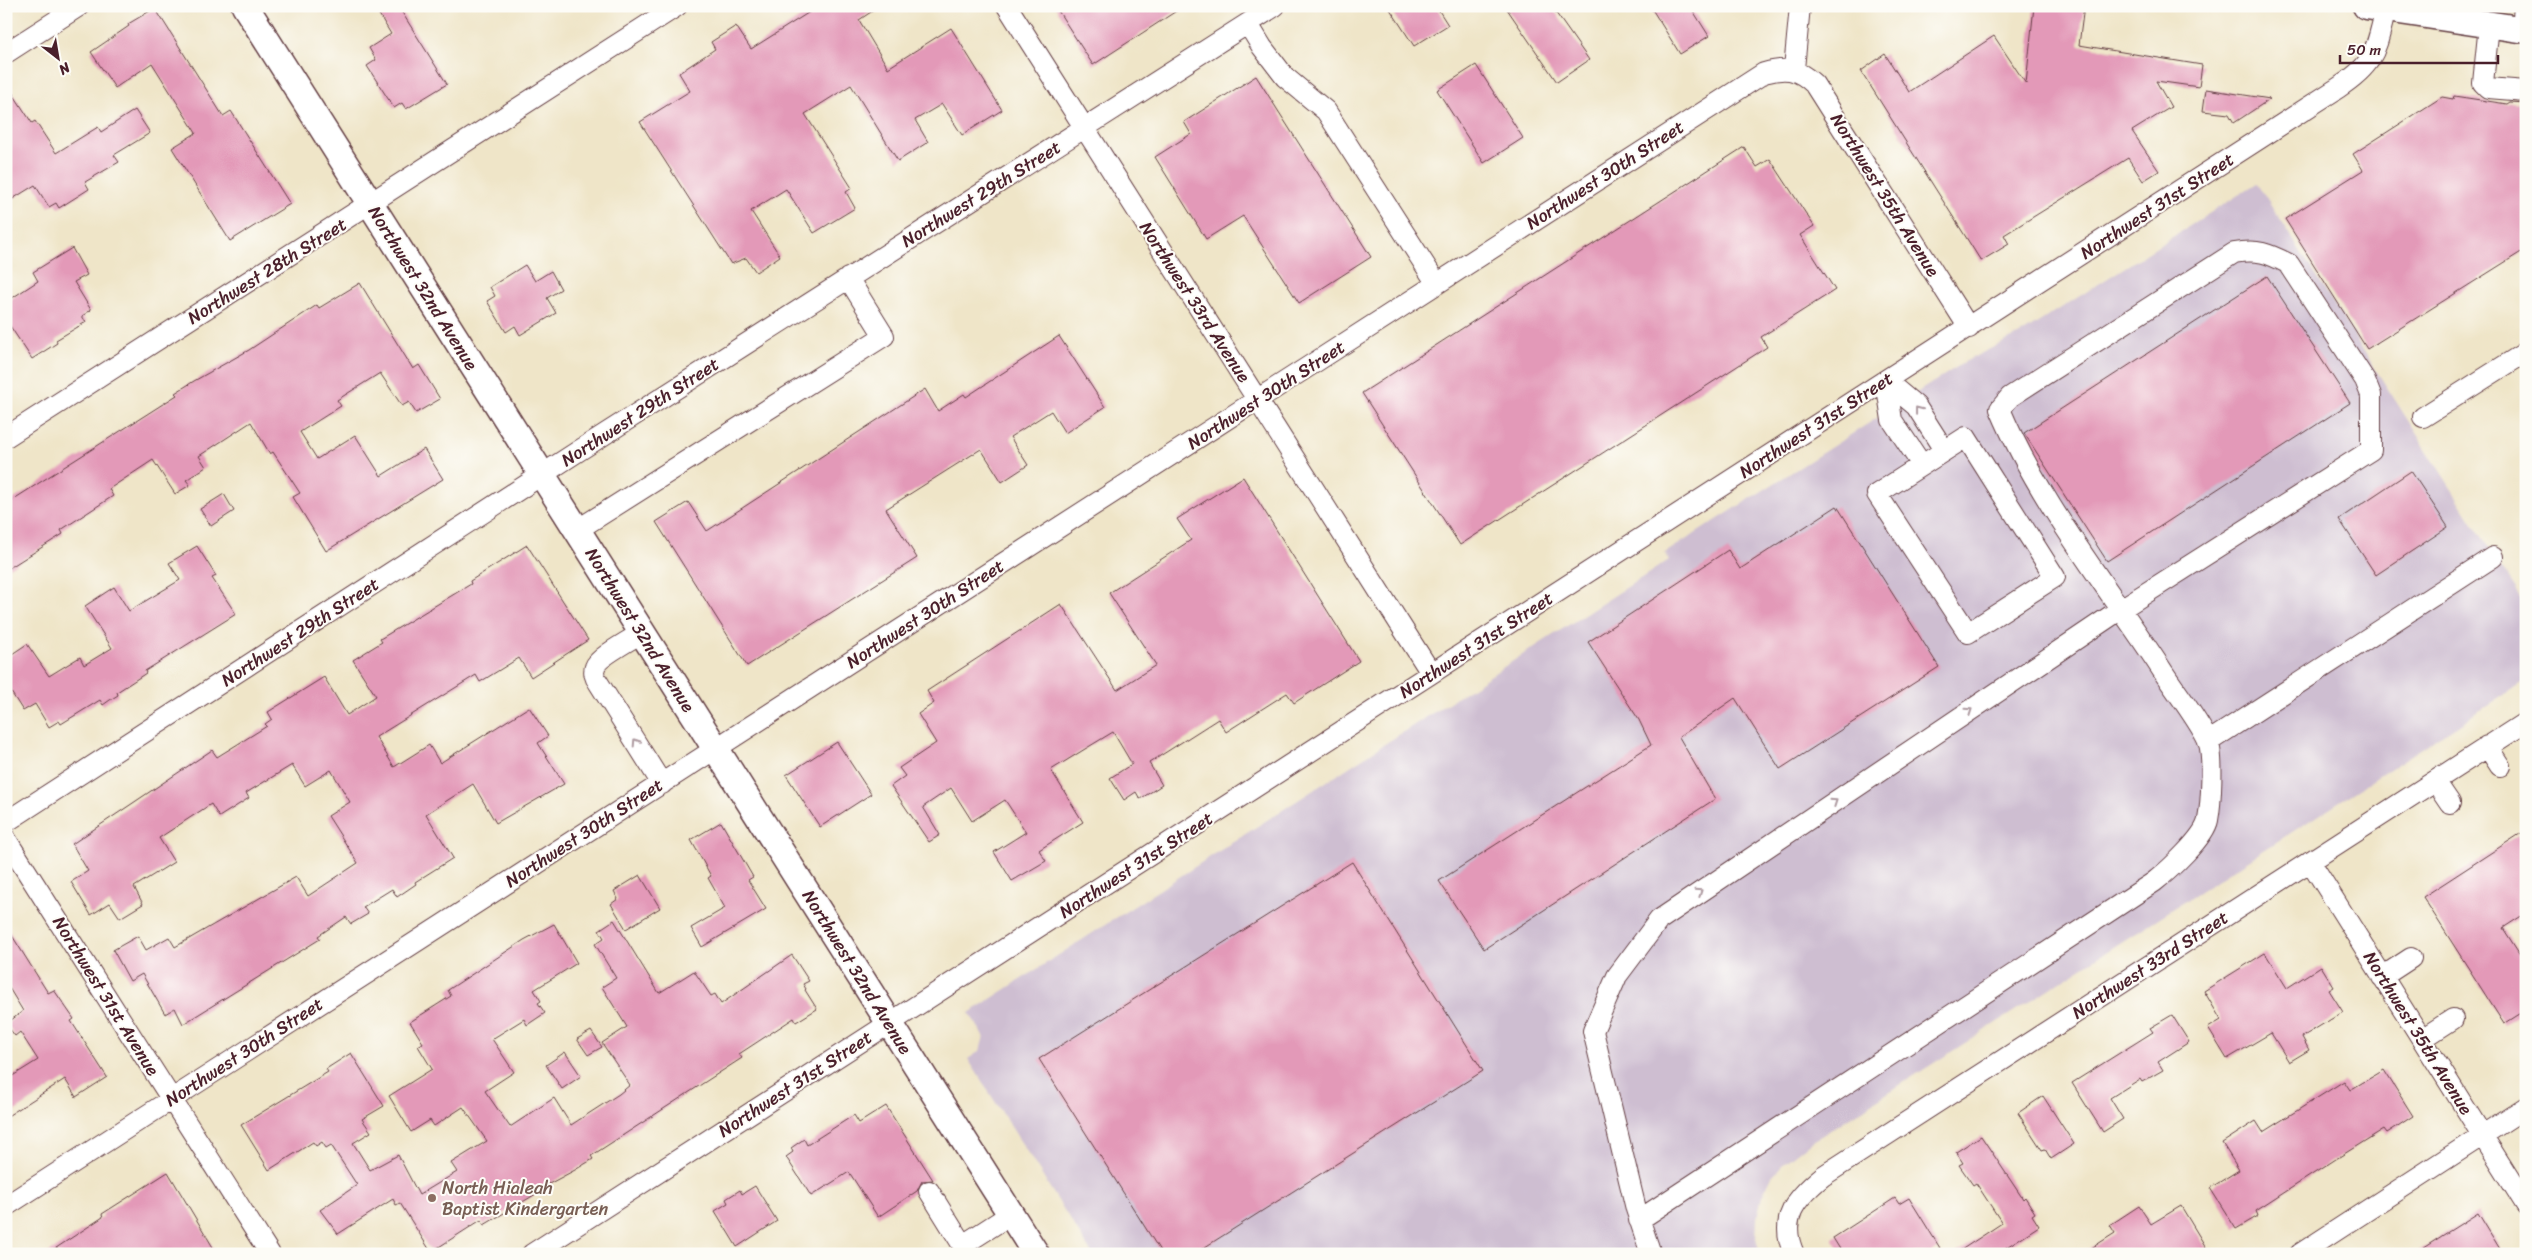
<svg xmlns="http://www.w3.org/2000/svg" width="2532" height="1260" viewBox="0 0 2532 1260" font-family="Sriracha,sans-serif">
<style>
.industrial{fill:#cebed1}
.building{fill:#e399b8}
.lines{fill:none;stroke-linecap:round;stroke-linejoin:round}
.minor-casing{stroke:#633d43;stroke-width:22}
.major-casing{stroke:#633d43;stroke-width:29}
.minor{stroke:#fff;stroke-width:20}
.major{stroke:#fff;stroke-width:26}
.oneway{stroke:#ae9aa0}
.education-dot{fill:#8d6e63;stroke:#fdfcf7;stroke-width:2}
.labels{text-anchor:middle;stroke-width:4;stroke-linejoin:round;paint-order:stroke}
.street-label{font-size:18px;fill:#4a1f2b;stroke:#fdfcf7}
.education-label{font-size:18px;fill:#785e54;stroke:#fdfcf7;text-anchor:start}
</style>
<rect width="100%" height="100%" fill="#fdfcf7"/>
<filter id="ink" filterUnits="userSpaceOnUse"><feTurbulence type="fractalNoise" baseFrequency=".02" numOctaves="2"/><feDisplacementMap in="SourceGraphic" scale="10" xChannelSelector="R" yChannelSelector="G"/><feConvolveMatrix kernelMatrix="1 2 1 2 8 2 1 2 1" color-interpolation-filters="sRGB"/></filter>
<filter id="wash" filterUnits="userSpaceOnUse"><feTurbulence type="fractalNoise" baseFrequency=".0096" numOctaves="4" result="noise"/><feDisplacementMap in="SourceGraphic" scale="20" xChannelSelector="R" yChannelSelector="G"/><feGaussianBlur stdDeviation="1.12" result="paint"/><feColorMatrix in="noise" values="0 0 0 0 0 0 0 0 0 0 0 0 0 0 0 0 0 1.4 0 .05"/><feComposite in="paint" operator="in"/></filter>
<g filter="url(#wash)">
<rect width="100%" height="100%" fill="#efe5c8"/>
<path class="industrial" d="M 2257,183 L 2526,606 L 2526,681 L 1807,1145 L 1784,1163 L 1772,1176 L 1762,1196 L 1757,1217 L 1756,1239 L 1760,1254 L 1092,1254 L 968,1059 L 980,1051 L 984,1036 L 969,1013 L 1669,560 L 1665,553 L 1968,360 L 2022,333 Z"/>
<g id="blocks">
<path class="building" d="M 374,6 L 398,6 L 447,84 L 406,109 L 402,103 L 394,108 L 367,66 L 376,60 L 369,48 L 391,34 Z
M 819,6 L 880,6 L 859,20 L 888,68 L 951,28 L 1002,110 L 962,135 L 942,104 L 915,120 L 928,142 L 898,161 L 851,85 L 805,114 L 852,188 L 846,192 L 855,208 L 814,233 L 786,189 L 751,211 L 780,256 L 756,272 L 746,258 L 731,264 L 640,122 L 690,91 L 679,73 L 715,49 L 711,42 L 736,26 L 751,49 Z
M 1055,6 L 1184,6 L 1093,65 Z
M 1388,6 L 1436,6 L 1448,25 L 1414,46 Z
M 1505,6 L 1551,6 L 1589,60 L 1557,82 Z
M 1650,6 L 1690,6 L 1709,36 L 1680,54 Z
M 2034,6 L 2084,6 L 2079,45 L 2202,65 L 2199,87 L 2156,81 L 2171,107 L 2132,131 L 2159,171 L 2143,181 L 2128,158 L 2004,235 L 2009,244 L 1981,261 L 1861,71 L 1885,54 L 1909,92 L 1994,36 L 2026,84 Z
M 155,8 L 223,116 L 231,111 L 290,204 L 230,241 L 172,148 L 196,133 L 152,63 L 115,88 L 91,52 L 129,26 L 128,24 Z
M 1476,65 L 1523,138 L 1484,163 L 1437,90 Z
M 1256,76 L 1371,257 L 1299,303 L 1243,216 L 1206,239 L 1155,157 L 1191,134 L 1184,122 Z
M 6,83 L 32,123 L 35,121 L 56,153 L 98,127 L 101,132 L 135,110 L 150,133 L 114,155 L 119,162 L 85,182 L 89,189 L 59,208 L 56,203 L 49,207 L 35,185 L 6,203 Z
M 2206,89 L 2270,99 L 2234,123 L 2229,114 L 2203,111 Z
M 2454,96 L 2507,104 L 2510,102 L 2526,103 L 2526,249 L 2367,349 L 2285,219 L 2363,170 L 2353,154 L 2442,97 L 2453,99 Z
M 1744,147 L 1757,167 L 1770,159 L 1814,226 L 1800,235 L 1835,290 L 1761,337 L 1767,347 L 1460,545 L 1362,393 Z
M 72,248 L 87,275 L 74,282 L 91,310 L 82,316 L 86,322 L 56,340 L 57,343 L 32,359 L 6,320 L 6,302 L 38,281 L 33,272 Z
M 525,265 L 535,281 L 551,271 L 561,289 L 547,298 L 556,313 L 520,335 L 515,326 L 506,332 L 487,301 L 495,296 L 490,287 Z
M 2267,276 L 2350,403 L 2107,561 L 2024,433 Z
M 360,283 L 413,369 L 419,365 L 440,399 L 416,413 L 409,402 L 402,406 L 380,373 L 337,400 L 341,406 L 300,432 L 317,459 L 355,435 L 381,476 L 424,449 L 443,479 L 326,551 L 293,497 L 300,493 L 273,452 L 270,454 L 251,422 L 199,456 L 206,467 L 186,480 L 190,485 L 175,494 L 153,460 L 109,489 L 113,496 L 61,530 L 63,534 L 6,570 L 6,504 L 177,395 L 175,393 L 194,381 L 249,350 L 317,305 L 319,308 Z
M 1059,336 L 1105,407 L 1065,433 L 1051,411 L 1010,437 L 1028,465 L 1002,482 L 981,449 L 886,509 L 917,558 L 747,666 L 656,522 L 688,502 L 707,531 L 925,389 L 938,411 L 964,394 L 966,397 Z
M 2411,471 L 2448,527 L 2376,575 L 2339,519 Z
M 1243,477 L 1359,661 L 1294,703 L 1287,693 L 1226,732 L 1218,719 L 1149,763 L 1162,785 L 1140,799 L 1136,792 L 1124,800 L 1110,778 L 1132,764 L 1113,732 L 1085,749 L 1051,770 L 1083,822 L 1039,850 L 1046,861 L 1012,881 L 994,852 L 1026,832 L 1005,800 L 972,821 L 951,788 L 923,807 L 940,835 L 929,842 L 891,786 L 905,776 L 899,768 L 936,743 L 918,714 L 934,703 L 927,691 L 1061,604 L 1117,690 L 1156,665 L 1109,593 L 1191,540 L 1177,519 Z
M 224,494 L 234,511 L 211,526 L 200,509 Z
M 1837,506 L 1939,667 L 1780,769 L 1735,698 L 1679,737 L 1715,799 L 1484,949 L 1439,881 L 1651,745 L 1639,720 L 1588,642 L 1728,550 L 1740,569 Z
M 527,545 L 588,640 L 531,677 L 519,658 L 480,682 L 476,675 L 376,737 L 394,767 L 429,745 L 440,763 L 529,707 L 548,736 L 538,743 L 564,784 L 496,823 L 473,784 L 426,814 L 453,858 L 415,882 L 416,884 L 397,897 L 392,889 L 363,907 L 368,914 L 351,924 L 346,917 L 318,936 L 320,939 L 183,1024 L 175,1008 L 165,1014 L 142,974 L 130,981 L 113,950 L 138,936 L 146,950 L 169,937 L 175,947 L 296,877 L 308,896 L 358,863 L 328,816 L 350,802 L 331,770 L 305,786 L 292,765 L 246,793 L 249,798 L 219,817 L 211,804 L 159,838 L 174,862 L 134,887 L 143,904 L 120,918 L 110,903 L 91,915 L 71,882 L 88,871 L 72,844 L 212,750 L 217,757 L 267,726 L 265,724 L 272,719 L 268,712 L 324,677 L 347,715 L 376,696 L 353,660 L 382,642 L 380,639 L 471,584 L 470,581 Z
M 197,546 L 216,576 L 212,578 L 236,614 L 145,671 L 146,673 L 117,692 L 118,695 L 110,700 L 103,705 L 100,700 L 61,724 L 59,721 L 49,727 L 35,704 L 23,711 L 6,684 L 6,658 L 27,644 L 49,676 L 80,657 L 84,665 L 112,648 L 85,606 L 114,587 L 129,611 L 180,580 L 169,563 Z
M 837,742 L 871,794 L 820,827 L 786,775 Z
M 721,822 L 753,877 L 748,880 L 766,909 L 702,947 L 691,928 L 725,908 L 708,878 L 711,876 L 691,840 Z
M 2526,830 L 2526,913 L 2503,928 L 2526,964 L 2526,1010 L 2504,1024 L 2423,897 Z
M 1352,862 L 1483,1071 L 1194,1254 L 1162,1254 L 1039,1059 Z
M 640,875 L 660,908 L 626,929 L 611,904 L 618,899 L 614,891 Z
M 614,920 L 659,993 L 694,971 L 711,996 L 715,994 L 721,1004 L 792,955 L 809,981 L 803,984 L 806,989 L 805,990 L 817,1009 L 796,1022 L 794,1018 L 739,1054 L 742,1058 L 591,1156 L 593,1159 L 575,1170 L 547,1185 L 546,1188 L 484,1225 L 481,1220 L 431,1252 L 400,1203 L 396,1205 L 393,1199 L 338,1234 L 320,1210 L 357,1185 L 331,1145 L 326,1148 L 322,1142 L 316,1146 L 313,1142 L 269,1170 L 241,1125 L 328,1072 L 326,1069 L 351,1053 L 384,1106 L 362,1119 L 371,1132 L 353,1143 L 370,1170 L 398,1155 L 419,1195 L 457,1172 L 451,1163 L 487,1141 L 463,1107 L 434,1126 L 430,1120 L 411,1132 L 389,1096 L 432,1069 L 418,1046 L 423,1043 L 410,1022 L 451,996 L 448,990 L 524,940 L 554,924 L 577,963 L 534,990 L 541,1001 L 538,1003 L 545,1013 L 527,1025 L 524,1019 L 492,1039 L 514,1072 L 485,1091 L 510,1127 L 554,1098 L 571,1125 L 619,1094 L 630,1085 L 602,1043 L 627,1027 L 602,987 L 616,978 L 595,944 L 604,938 L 599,930 Z
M 6,926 L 48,993 L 54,990 L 74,1019 L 71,1021 L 107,1077 L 76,1097 L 65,1079 L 6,1117 L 6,1080 L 38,1060 L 20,1032 L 15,1036 L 6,1024 L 23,1011 L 6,983 Z
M 2265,953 L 2287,988 L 2321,966 L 2334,987 L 2329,990 L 2343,1012 L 2302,1037 L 2309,1050 L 2289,1062 L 2271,1033 L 2227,1059 L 2208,1028 L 2221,1020 L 2204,991 Z
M 2172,1015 L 2189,1042 L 2158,1062 L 2163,1070 L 2142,1082 L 2140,1079 L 2110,1098 L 2123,1119 L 2103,1132 L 2072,1083 L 2153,1032 L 2150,1028 Z
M 591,1031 L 602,1047 L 588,1055 L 577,1039 Z
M 565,1052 L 581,1076 L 562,1089 L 546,1065 Z
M 2384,1070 L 2413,1116 L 2387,1133 L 2384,1129 L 2336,1159 L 2256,1211 L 2258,1216 L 2236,1229 L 2210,1188 L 2239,1170 L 2222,1143 L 2256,1121 L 2263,1132 L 2344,1081 L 2350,1090 Z
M 2043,1096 L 2074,1144 L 2051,1159 L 2045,1149 L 2042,1150 L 2018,1113 Z
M 886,1106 L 933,1180 L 922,1181 L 917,1191 L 878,1217 L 849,1172 L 811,1196 L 786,1157 L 793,1152 L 791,1148 L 804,1139 L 807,1145 L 854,1115 L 859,1123 Z
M 1981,1136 L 2023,1199 L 2025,1197 L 2035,1213 L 2032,1215 L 2039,1226 L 1996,1254 L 1955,1254 L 2002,1223 L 1976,1183 L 1973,1185 L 1959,1165 L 1963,1163 L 1956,1152 Z
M 168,1172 L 217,1254 L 47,1254 L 103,1217 L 102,1214 Z
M 755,1186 L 777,1221 L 737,1247 L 715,1211 L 728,1203 L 726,1199 L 740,1190 L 742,1194 Z
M 1895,1198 L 1899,1204 L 1909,1198 L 1940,1248 L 1930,1254 L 1843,1254 L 1833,1238 Z
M 2139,1206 L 2151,1224 L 2181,1206 L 2210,1254 L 2082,1254 L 2115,1233 L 2110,1225 Z
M 2478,1213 L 2503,1254 L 2414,1254 L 2448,1232 Z"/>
</g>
</g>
<g filter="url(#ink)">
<use href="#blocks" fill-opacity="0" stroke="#633d43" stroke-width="1"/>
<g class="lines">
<g class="minor-casing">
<path id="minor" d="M 1007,6 L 1431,673
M 1248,24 L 1262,47 L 1285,77 L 1326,111 L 1437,284
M 2489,25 L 2483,83 L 2488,88 L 2526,91
M 2522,29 L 2524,6
M 6,53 L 79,6
M 1794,69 L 1800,6
M 2423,417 L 2526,352
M 6,437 L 677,6
M 1966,437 L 2055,577 L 1968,633 L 1877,494 Z
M 1922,465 L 1892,420 L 1886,381 L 1916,406 L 1944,450
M 577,530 L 884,336 L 848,278
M 641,633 C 632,639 598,657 595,667 C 593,672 595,678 598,682 L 662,784
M 2208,742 L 2493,557
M 2487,746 L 2500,766
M 2435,781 L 2450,803
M 6,822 L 580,450 L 1275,6
M 6,839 L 270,1254
M 2310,861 L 2526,1205
M 2382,977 L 2411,958
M 2422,1039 L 2453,1019
M 929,1191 L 968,1254
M 6,1206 L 1764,73 C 1785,67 1797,68 1814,84 L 1969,328
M 1639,1220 L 2154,882 C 2168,871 2205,837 2208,820 C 2211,804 2214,755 2208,741 C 2198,719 2173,688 2160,667 C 2105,583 2039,502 2000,409 L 2010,397 L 2234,253 C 2258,249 2268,253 2289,264 L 2365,380 L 2371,395 L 2371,450 L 2121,609 L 1659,920 L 1617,976 L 1593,1031 L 1636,1209 L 1651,1254
M 963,1245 L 1011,1214
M 532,1254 L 2338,88 C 2376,63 2375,51 2386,9
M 1794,1254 C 1778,1218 1796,1198 1823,1176 L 2526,722
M 2300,1254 L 2526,1107"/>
</g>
<g class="major-casing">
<path id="major" d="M 245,6 L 1036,1254
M 2366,6 L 2526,30"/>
</g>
<use href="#minor" class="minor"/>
<use href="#major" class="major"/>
</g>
<defs><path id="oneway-chevron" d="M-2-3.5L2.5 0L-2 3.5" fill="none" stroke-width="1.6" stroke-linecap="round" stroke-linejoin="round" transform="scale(1.25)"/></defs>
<g class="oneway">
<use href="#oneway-chevron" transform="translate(1918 410) rotate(-128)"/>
<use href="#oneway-chevron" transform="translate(1969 711) rotate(-34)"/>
<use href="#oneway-chevron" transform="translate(636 742) rotate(-123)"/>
<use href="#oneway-chevron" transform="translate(1834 802) rotate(-34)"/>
<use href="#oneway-chevron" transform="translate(1699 892) rotate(-34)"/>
</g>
</g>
<circle class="education-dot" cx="432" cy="1198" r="5"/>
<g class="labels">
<g class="street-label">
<text transform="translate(1605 175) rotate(-33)" y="6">Northwest 30th Street</text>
<text transform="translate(981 194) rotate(-32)" y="6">Northwest 29th Street</text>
<text transform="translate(1885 195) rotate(58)" y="6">Northwest 35th Avenue</text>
<text transform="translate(2157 206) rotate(-33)" y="6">Northwest 31st Street</text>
<text transform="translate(267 271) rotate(-32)" y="6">Northwest 28th Street</text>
<text transform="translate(423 288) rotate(58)" y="6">Northwest 32nd Avenue</text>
<text transform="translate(1195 302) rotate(57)" y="6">Northwest 33rd Avenue</text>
<text transform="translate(1266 395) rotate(-33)" y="6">Northwest 30th Street</text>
<text transform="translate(640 412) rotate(-33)" y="6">Northwest 29th Street</text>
<text transform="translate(1816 425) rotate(-33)" y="6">Northwest 31st Street</text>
<text transform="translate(925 614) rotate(-33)" y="6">Northwest 30th Street</text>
<text transform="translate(640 630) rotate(58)" y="6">Northwest 32nd Avenue</text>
<text transform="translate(300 632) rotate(-33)" y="6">Northwest 29th Street</text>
<text transform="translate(1476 645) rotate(-33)" y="6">Northwest 31st Street</text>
<text transform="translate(584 833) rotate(-33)" y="6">Northwest 30th Street</text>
<text transform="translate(1136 865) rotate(-33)" y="6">Northwest 31st Street</text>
<text transform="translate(2150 965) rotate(-33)" y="6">Northwest 33rd Street</text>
<text transform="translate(857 972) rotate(58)" y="6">Northwest 32nd Avenue</text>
<text transform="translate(106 996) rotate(58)" y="6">Northwest 31st Avenue</text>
<text transform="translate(2418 1033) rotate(58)" y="6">Northwest 35th Avenue</text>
<text transform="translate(244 1052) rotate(-33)" y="6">Northwest 30th Street</text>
<text transform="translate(795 1084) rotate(-33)" y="6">Northwest 31st Street</text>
</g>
<g class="education-label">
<text x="442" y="1194">North Hialeah<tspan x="442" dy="21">Baptist Kindergarten</tspan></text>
</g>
</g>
<rect width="2532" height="1260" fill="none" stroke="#fdfcf7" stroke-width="25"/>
<g transform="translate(58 58) rotate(149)" stroke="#fdfcf7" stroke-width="4" paint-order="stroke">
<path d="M0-4L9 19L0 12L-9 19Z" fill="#4a1f2b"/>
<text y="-8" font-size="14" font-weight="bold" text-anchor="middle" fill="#4a1f2b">N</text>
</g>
<path d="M2340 55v8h158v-8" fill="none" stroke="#4a1f2b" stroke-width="2.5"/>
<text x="2347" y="55" font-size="15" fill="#4a1f2b" stroke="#fdfcf7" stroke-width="4" paint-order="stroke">50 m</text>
</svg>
